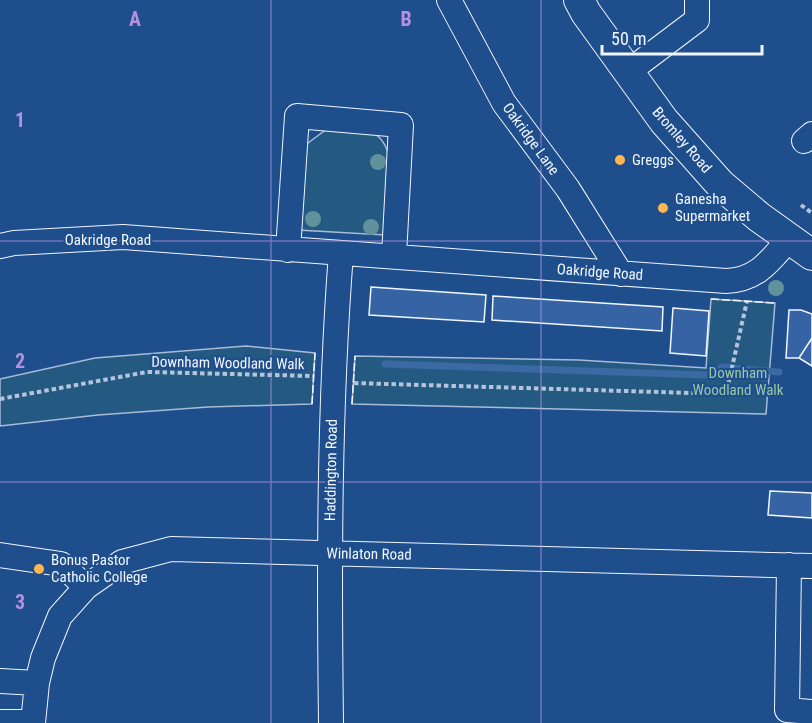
<svg xmlns="http://www.w3.org/2000/svg" width="812" height="723" viewBox="0 0 812 723" font-family="'Roboto Condensed',sans-serif">
<style>
.green{fill:#245a82;stroke:#a8bbd7;stroke-width:1.5}
.lines{fill:none;stroke-linecap:round;stroke-linejoin:round}
.stream{stroke:#3b69a3;stroke-width:7}
.building{fill:#3563a3;stroke:#f2f6ff;stroke-width:1.5}
.minor-casing{stroke:#f2f6ff;stroke-width:26}
.major-casing{stroke:#f2f6ff;stroke-width:32}
.path{stroke:#b3c4dc;stroke-width:4;stroke-dasharray:4.5 3;stroke-linecap:butt}
.minor{stroke:#1f4e8c;stroke-width:24}
.major{stroke:#1f4e8c;stroke-width:30}
.fence{stroke:#f2f6ff;stroke-width:1.5;stroke-dasharray:8 3;stroke-linecap:butt}
.tree{fill:#61919a}
.grid{fill:none;stroke:#b691df;stroke-width:1.5;stroke-opacity:0.55}
.poi-dot{fill:#ffb74d;stroke:#1f4e8c;stroke-width:2}
.labels{text-anchor:middle;stroke-width:4.5;stroke-linejoin:round;paint-order:stroke}
.street-label{font-size:15px;fill:#f2f6ff;stroke:#1f4e8c}
.poi-label{font-size:15px;fill:#f2f6ff;stroke:#1f4e8c;text-anchor:start}
.park-label{font-size:15px;fill:#97c8a6;stroke:#1f4e8c}
.grid-label{font-size:20px;text-anchor:middle;font-weight:bold;fill:#b691df;stroke:#1f4e8c;stroke-width:4.5;stroke-linejoin:round;paint-order:stroke}
</style>
<rect width="100%" height="100%" fill="#1f4e8c"/>
<path class="green" d="M 327,129 C 358,130 381,122 390,159 L 385,235 L 298,230 L 304,150 L 308,143 Z
M 711,299 L 775,303 L 766,414 L 352,404 L 355,356 L 579,360 L 706,368 Z
M 246,346 L 315,353 L 312,404 L 208,407 L 98,415 L 0,426 L 0,379 L 95,358 Z"/>
<g class="lines">
<path class="stream" d="M 385,364 L 707,375 L 723,367 L 779,372"/>
</g>
<path class="building" d="M 371,287 L 486,295 L 484,322 L 369,315 Z
M 493,296 L 663,307 L 662,331 L 492,320 Z
M 673,308 L 709,311 L 706,356 L 670,353 Z
M 789,310 L 801,310 L 812,314 L 812,338 L 799,358 L 786,358 Z
M 812,338 L 812,366 L 799,358 Z
M 770,491 L 812,493 L 812,518 L 768,515 Z"/>
<g class="lines">
<g class="minor-casing">
<path id="minor" d="M 449,0 L 504,103 L 568,189 L 621,274
M 628,72 L 697,20 L 697,0
M 804,141 L 812,134
M 0,246 L 14,243 L 123,237 L 726,281 C 757,280 770,261 789,239
M 288,250 L 297,116 L 401,125 L 394,256
M 0,555 L 61,564 L 86,587
M 789,565 L 787,710 L 812,712
M 0,681 L 37,683
M 0,722 L 33,722
M 33,723 L 37,683 L 43,658 L 60,616 L 86,587 L 122,562 L 171,549 L 812,566
M 331,723 C 329,566 329,410 341,253"/>
</g>
<g class="major-casing">
<path id="major" d="M 579,0 L 586,13 L 664,121 L 720,184 L 759,217 L 812,255"/>
</g>
<path class="path" d="M 801,205 L 812,213
M 354,383 L 726,394 L 747,301
M 0,399 L 147,372 L 313,376"/>
<use href="#minor" class="minor"/>
<use href="#major" class="major"/>
<path class="fence" d="M 711,299 L 775,303
M 312,404 L 315,353
M 352,404 L 355,356"/>
</g>
<g class="tree">
<circle cx="378" cy="162" r="8"/>
<circle cx="313" cy="219" r="8"/>
<circle cx="371" cy="227" r="8"/>
<circle cx="776" cy="288" r="8"/>
</g>
<path class="grid" d="M 271,0 L 271,723M 541,0 L 541,723M 0,241 L 812,241M 0,482 L 812,482"/>
<g class="poi-dot">
<circle cx="620" cy="160" r="6"/>
<circle cx="663" cy="208" r="6"/>
<circle cx="39" cy="569" r="6"/>
</g>
<g class="labels">
<g class="street-label">
<text transform="translate(531 139) rotate(54)" y="5">Oakridge Lane</text>
<text transform="translate(682 140) rotate(49)" y="5">Bromley Road</text>
<text x="108" y="245">Oakridge Road</text>
<text transform="translate(600 272) rotate(4)" y="5">Oakridge Road</text>
<text transform="translate(228 363) rotate(1)" y="5">Downham Woodland Walk</text>
<text transform="translate(331 470) rotate(-89)" y="5">Haddington Road</text>
<text transform="translate(369 554) rotate(1)" y="5">Winlaton Road</text>
</g>
<g class="poi-label">
<text x="632" y="165">Greggs</text>
<text x="675" y="204">Ganesha<tspan x="675" dy="17">Supermarket</tspan></text>
<text x="51" y="565">Bonus Pastor<tspan x="51" dy="17">Catholic College</tspan></text>
</g>
<g class="park-label">
<text x="738" y="378">Downham<tspan x="738" dy="17">Woodland Walk</tspan></text>
</g>
</g>
<g class="grid-label">
<text x="135" y="26">A</text>
<text x="406" y="26">B</text>
<text x="20" y="127">1</text>
<text x="20" y="368">2</text>
<text x="20" y="609">3</text>
</g>
<path d="M602 45v9h160v-9" fill="none" stroke="#f2f6ff" stroke-width="3"/>
<text x="611" y="45" font-size="18" fill="#f2f6ff" stroke="#1f4e8c" stroke-width="4.5" paint-order="stroke">50 m</text>
</svg>
